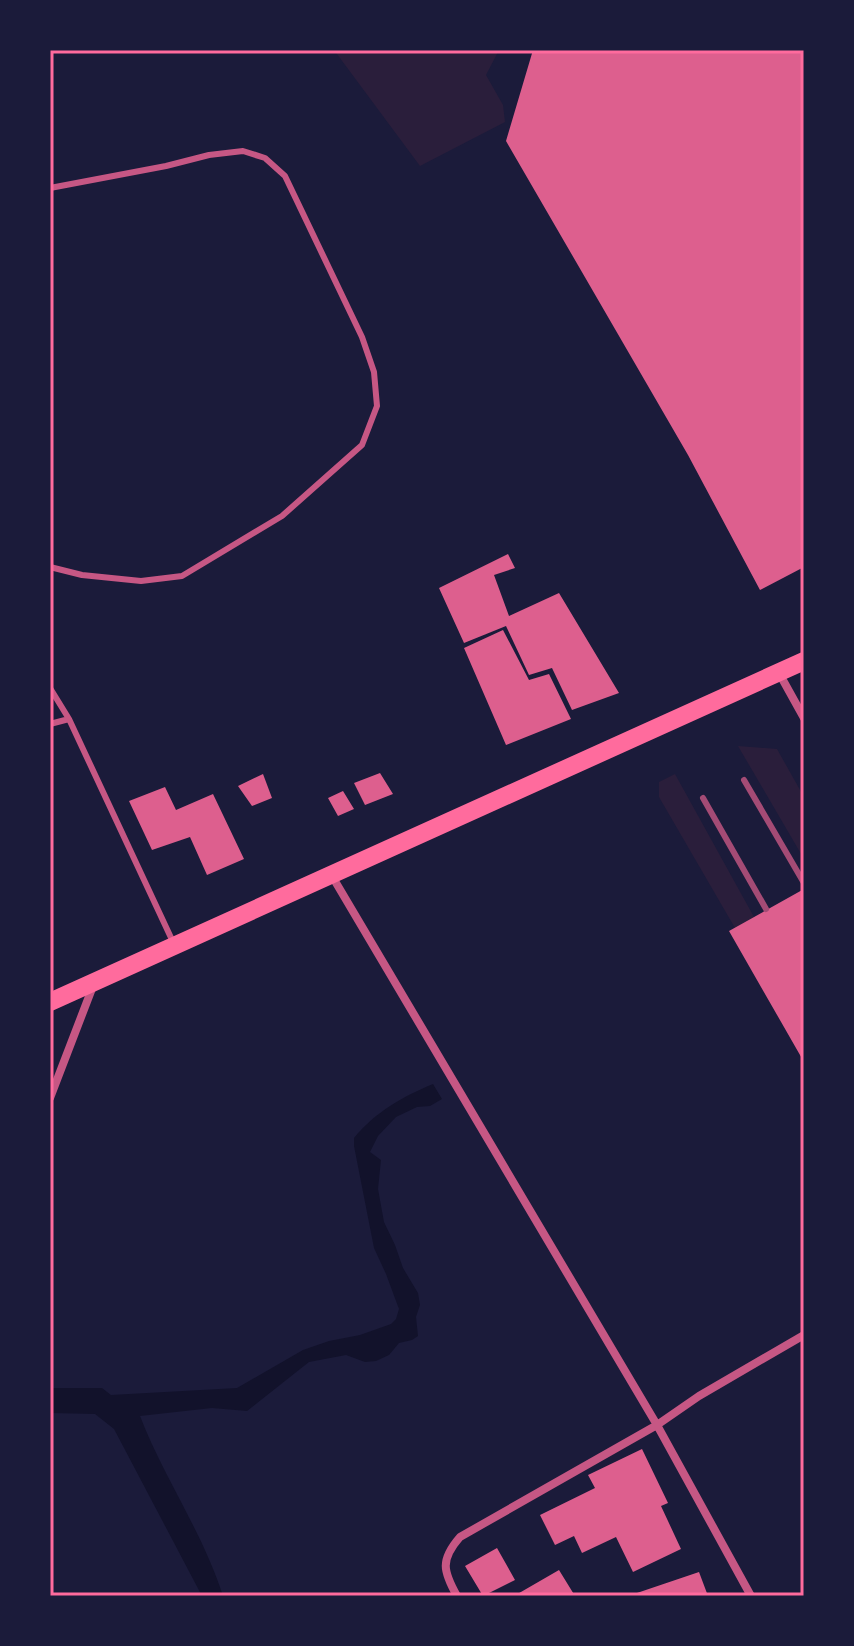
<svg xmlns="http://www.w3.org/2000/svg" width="854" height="1646" viewBox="0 0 854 1646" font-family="'DejaVu Sans',sans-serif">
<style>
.green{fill:#2a1e3b}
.water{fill:#12122b}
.building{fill:#dd5f8e}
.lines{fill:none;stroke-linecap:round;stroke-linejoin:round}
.service{stroke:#c65784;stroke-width:6}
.minor{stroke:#c65784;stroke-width:8}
.primary{stroke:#ff6b9d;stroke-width:18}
.rail{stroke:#a44b75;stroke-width:6}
.neatline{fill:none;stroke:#ff6b9d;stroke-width:3}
</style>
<rect width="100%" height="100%" fill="#1b1b3a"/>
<path class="green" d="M 334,50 L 499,50 L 486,75 L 503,105 L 505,122 L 420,166 Z
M 738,746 L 777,749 L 804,797 L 804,859 Z
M 675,774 L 754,917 L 735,928 L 659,797 L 659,782 Z"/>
<path class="water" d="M 433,1084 L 442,1099 L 430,1106 L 417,1107 L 396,1117 L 378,1136 L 370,1152 L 381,1160 L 378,1189 L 384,1222 L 395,1245 L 403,1268 L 418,1293 L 420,1305 L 416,1317 L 418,1336 L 412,1340 L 399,1343 L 389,1355 L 376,1361 L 365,1362 L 346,1355 L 309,1362 L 247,1411 L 212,1408 L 140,1416 C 164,1478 203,1533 223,1596 L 202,1596 L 114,1429 L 95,1414 L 50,1413 L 50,1388 L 102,1388 L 111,1395 L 237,1388 L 303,1350 L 329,1341 L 360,1335 L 391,1324 L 396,1319 L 399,1309 L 386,1274 L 374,1248 L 354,1146 L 354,1138 C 375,1112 404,1096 433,1084 Z"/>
<path class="building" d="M 533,50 L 800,50 L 804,57 L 804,567 L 760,590 L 688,455 L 506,141 Z
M 508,554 L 515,568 L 494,575 L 509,616 L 559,593 L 619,693 L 572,710 L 552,668 L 529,675 L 506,626 L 464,643 L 439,588 Z
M 503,630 L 529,680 L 549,674 L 571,719 L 506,745 L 464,648 Z
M 380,773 L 393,794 L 365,805 L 354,783 Z
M 263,774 L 272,798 L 252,806 L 238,786 Z
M 165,787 L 176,810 L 213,794 L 244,859 L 207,875 L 190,837 L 152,850 L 129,801 Z
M 343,791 L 354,809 L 338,816 L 328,798 Z
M 804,889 L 804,1062 L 729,931 Z
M 642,1449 L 668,1503 L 661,1506 L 681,1549 L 633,1572 L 616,1537 L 582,1553 L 574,1536 L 555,1545 L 540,1515 L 595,1488 L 588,1475 Z
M 497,1548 L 515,1580 L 483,1596 L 465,1566 Z
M 559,1570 L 575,1596 L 514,1596 Z
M 699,1572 L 708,1596 L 631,1596 L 631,1595 Z"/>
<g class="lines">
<path class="service" d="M 50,188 L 166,166 L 209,155 L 243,151 L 265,158 L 285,176 L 362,337 L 374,372 L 377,406 L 362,445 L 282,516 L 182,576 L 141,581 L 82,575 L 50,567
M 50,688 L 69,719 L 173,942
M 50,724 L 69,719"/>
<path class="minor" d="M 779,673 L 804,718
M 332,876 L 657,1425 L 751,1596
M 50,1098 L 93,986
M 457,1596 C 443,1571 440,1560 460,1537 L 657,1425 L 699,1396 L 804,1335"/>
<path class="primary" d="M 50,1002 L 804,661"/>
<path class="rail" d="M 744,780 L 804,883
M 703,798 L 766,909"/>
</g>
<rect width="854" height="1646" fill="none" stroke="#1b1b3a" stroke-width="104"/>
<rect x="52" y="52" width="750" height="1542" class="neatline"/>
</svg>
